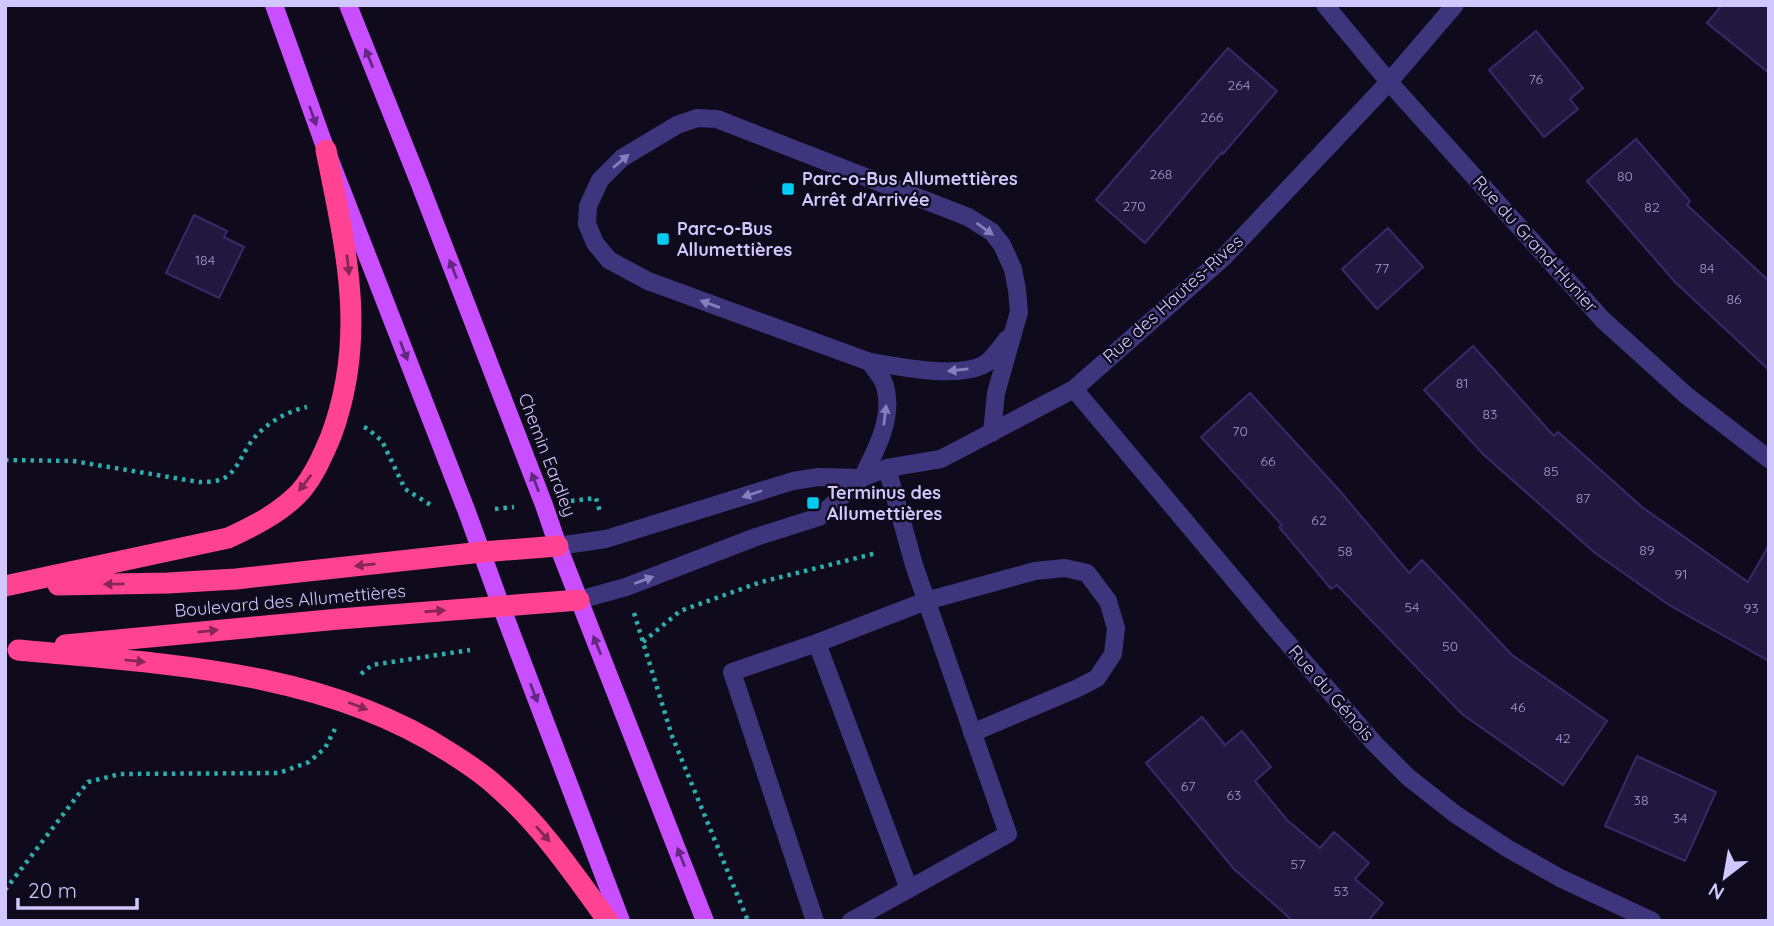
<svg xmlns="http://www.w3.org/2000/svg" width="1774" height="926" viewBox="0 0 1774 926" font-family="Quicksand,sans-serif">
<style>
.building{fill:#22173e;stroke:#3a296a;stroke-width:2}
.lines{fill:none;stroke-linecap:round;stroke-linejoin:round}
.path{stroke:#2dadae;stroke-width:4.5;stroke-dasharray:3.5 5;stroke-linecap:butt}
.minor{stroke:#3d367c;stroke-width:18}
.major{stroke:#c84eff;stroke-width:18}
.highway{stroke:#ff4291;stroke-width:21}
.oneway{fill:#622983}
.oneway2{fill:#877ebe}
.oneway3{fill:#872657}
.poi-dot{fill:#00cbf2;stroke:#0f0b1d;stroke-width:2.5}
.labels{text-anchor:middle;stroke-width:5;stroke-linejoin:round;paint-order:stroke}
.number-label{font-size:14px;fill:#a59bcf}
.poi-label{font-size:18px;font-weight:bold;fill:#d1c7ff;stroke:#0f0b1d;text-anchor:start}
.street-label{font-size:18px;fill:#d1c7ff;stroke:#0f0b1d}
</style>
<rect width="100%" height="100%" fill="#0f0b1d"/>
<path class="building" d="M 1722,5 L 1769,5 L 1769,73 L 1707,23 Z
M 1536,31 L 1583,88 L 1570,99 L 1578,109 L 1544,137 L 1489,70 Z
M 1228,48 L 1277,91 L 1223,154 L 1222,152 L 1145,243 L 1096,200 Z
M 1636,139 L 1690,201 L 1687,205 L 1769,281 L 1769,370 L 1675,282 L 1587,181 Z
M 194,215 L 227,231 L 224,237 L 244,247 L 219,298 L 166,273 Z
M 1388,228 L 1423,267 L 1377,309 L 1342,269 Z
M 1473,346 L 1554,436 L 1558,432 L 1642,507 L 1748,582 L 1769,545 L 1769,661 L 1669,605 L 1595,553 L 1484,455 L 1424,390 Z
M 1250,393 L 1339,490 L 1409,573 L 1422,560 L 1512,655 L 1607,721 L 1563,785 L 1462,714 L 1337,585 L 1331,589 L 1279,527 L 1282,525 L 1201,437 Z
M 1202,717 L 1225,745 L 1242,731 L 1271,767 L 1255,781 L 1287,820 L 1320,848 L 1334,832 L 1369,863 L 1355,879 L 1383,903 L 1368,921 L 1293,921 L 1234,869 L 1146,763 Z
M 1637,756 L 1716,792 L 1685,861 L 1605,826 Z"/>
<g class="lines">
<path class="path" d="M 364,427 L 368,429 L 382,441 L 405,489 L 434,507
M 5,460 L 73,461 L 199,482 C 207,482 218,482 226,477 C 239,468 244,449 255,437 C 268,422 288,411 307,407
M 571,501 L 596,498 L 600,512
M 495,509 L 514,507
M 634,613 L 672,736 L 748,921
M 643,642 L 680,611 L 761,582 L 877,553
M 361,674 L 372,665 L 470,650
M 5,890 L 88,782 L 120,774 L 279,773 L 309,762 L 325,748 L 335,729"/>
<path class="minor" d="M 1325,5 L 1389,82 L 1603,320 L 1687,396 L 1769,459
M 870,362 C 900,367 959,379 985,364 C 993,359 1001,347 1007,339
M 1074,389 L 1273,626 L 1375,744 L 1408,777 L 1455,814 L 1507,848 L 1560,878 L 1652,921
M 862,478 C 876,450 894,418 885,386 C 883,378 875,370 870,362 L 648,281 L 609,260 L 595,243 L 587,224 L 588,206 L 600,180 L 622,158 L 677,125 L 697,118 L 717,119 L 968,217 L 992,232 L 1002,245 L 1013,269 L 1017,290 L 1019,312 L 996,393 L 992,433
M 558,546 L 606,539 L 793,481 L 818,477 L 862,478
M 579,600 L 626,587 L 756,537 L 819,517 L 862,478 L 887,468 L 941,459 L 1074,389 L 1223,258 L 1389,82 L 1455,5
M 817,643 L 909,889
M 815,921 L 732,672 L 817,643 L 926,601 L 1035,571 L 1065,568 L 1087,573 L 1108,601 L 1116,628 L 1113,654 L 1097,678 L 1078,688 L 972,733
M 851,921 L 1008,834 L 914,565 L 887,468"/>
<path class="major" d="M 274,5 L 326,150 L 467,512 L 501,606 L 621,921
M 348,5 L 419,182 L 544,505 L 558,546 L 705,921"/>
<path class="highway" d="M 58,585 L 168,583 L 236,579 L 482,552 L 558,546
M 5,586 L 228,538 C 254,526 280,513 300,492 C 314,476 323,455 331,436 C 368,336 346,250 326,150
M 65,645 L 339,619 L 579,600
M 18,650 C 165,664 322,670 449,752 C 465,762 482,773 496,786 C 541,825 574,874 608,921"/>
</g>
<defs><path id="oneway-solid" d="M-6-.8H1V-3.2L6.5 0L1 3.2V.8H-6Z" transform="scale(1.75)"/></defs>
<g class="oneway">
<use href="#oneway-solid" transform="translate(369 58) rotate(-112)"/>
<use href="#oneway-solid" transform="translate(313 116) rotate(70)"/>
<use href="#oneway-solid" transform="translate(453 269) rotate(-111)"/>
<use href="#oneway-solid" transform="translate(404 351) rotate(69)"/>
<use href="#oneway-solid" transform="translate(535 482) rotate(-111)"/>
<use href="#oneway-solid" transform="translate(597 645) rotate(-112)"/>
<use href="#oneway-solid" transform="translate(534 693) rotate(69)"/>
<use href="#oneway-solid" transform="translate(681 857) rotate(-111)"/>
</g>
<g class="oneway2">
<use href="#oneway-solid" transform="translate(621 161) rotate(-40)"/>
<use href="#oneway-solid" transform="translate(985 229) rotate(36)"/>
<use href="#oneway-solid" transform="translate(710 304) rotate(-160)"/>
<use href="#oneway-solid" transform="translate(958 370) rotate(174)"/>
<use href="#oneway-solid" transform="translate(885 415) rotate(-83)"/>
<use href="#oneway-solid" transform="translate(752 494) rotate(162)"/>
<use href="#oneway-solid" transform="translate(644 580) rotate(-21)"/>
</g>
<g class="oneway3">
<use href="#oneway-solid" transform="translate(348 265) rotate(84)"/>
<use href="#oneway-solid" transform="translate(305 483) rotate(127)"/>
<use href="#oneway-solid" transform="translate(365 565) rotate(174)"/>
<use href="#oneway-solid" transform="translate(114 584) rotate(179)"/>
<use href="#oneway-solid" transform="translate(435 611) rotate(-4)"/>
<use href="#oneway-solid" transform="translate(208 631) rotate(-6)"/>
<use href="#oneway-solid" transform="translate(135 661) rotate(6)"/>
<use href="#oneway-solid" transform="translate(358 706) rotate(21)"/>
<use href="#oneway-solid" transform="translate(543 834) rotate(48)"/>
</g>
<g class="poi-dot">
<rect x="781" y="182" width="14" height="14" rx="3.5"/>
<rect x="656" y="232" width="14" height="14" rx="3.5"/>
<rect x="806" y="496" width="14" height="14" rx="3.5"/>
</g>
<g class="labels">
<g class="number-label">
<text x="1536" y="84">76</text>
<text x="1239" y="90">264</text>
<text x="1212" y="122">266</text>
<text x="1161" y="179">268</text>
<text x="1625" y="181">80</text>
<text x="1134" y="211">270</text>
<text x="1652" y="212">82</text>
<text x="205" y="265">184</text>
<text x="1382" y="273">77</text>
<text x="1707" y="273">84</text>
<text x="1734" y="304">86</text>
<text x="1462" y="388">81</text>
<text x="1490" y="419">83</text>
<text x="1240" y="436">70</text>
<text x="1268" y="466">66</text>
<text x="1551" y="476">85</text>
<text x="1583" y="503">87</text>
<text x="1319" y="525">62</text>
<text x="1647" y="555">89</text>
<text x="1345" y="556">58</text>
<text x="1681" y="579">91</text>
<text x="1412" y="612">54</text>
<text x="1751" y="613">93</text>
<text x="1450" y="651">50</text>
<text x="1518" y="712">46</text>
<text x="1563" y="743">42</text>
<text x="1188" y="791">67</text>
<text x="1234" y="800">63</text>
<text x="1641" y="805">38</text>
<text x="1680" y="823">34</text>
<text x="1298" y="869">57</text>
<text x="1341" y="896">53</text>
</g>
<g class="poi-label">
<text x="802" y="185">Parc-o-Bus Allumettières<tspan x="802" dy="21">Arrêt d'Arrivée</tspan></text>
<text x="677" y="235">Parc-o-Bus<tspan x="677" dy="21">Allumettières</tspan></text>
<text x="827" y="499">Terminus des<tspan x="827" dy="21">Allumettières</tspan></text>
</g>
<g class="street-label">
<text transform="translate(1535 244) rotate(48)" y="6">Rue du Grand-Hunier</text>
<text transform="translate(1173 299) rotate(-42)" y="6">Rue des Hautes-Rives</text>
<text transform="translate(547 455) rotate(69)" y="6">Chemin Eardley</text>
<text transform="translate(290 601) rotate(-5)" y="6">Boulevard des Allumettières</text>
<text transform="translate(1331 693) rotate(49)" y="6">Rue du Génois</text>
</g>
</g>
<rect width="1774" height="926" fill="none" stroke="#d1c7ff" stroke-width="14"/>
<g transform="translate(1725 877) rotate(211)" stroke="#0f0b1d" stroke-width="5" paint-order="stroke">
<path d="M0-5L12 26L0 18L-12 26Z" fill="#d1c7ff"/>
<text y="-10" font-size="19" font-weight="bold" text-anchor="middle" fill="#d1c7ff">N</text>
</g>
<path d="M18 898v10h119v-10" fill="none" stroke="#d1c7ff" stroke-width="3.5"/>
<text x="28" y="898" font-size="21" fill="#d1c7ff" stroke="#0f0b1d" stroke-width="5" paint-order="stroke">20 m</text>
</svg>
